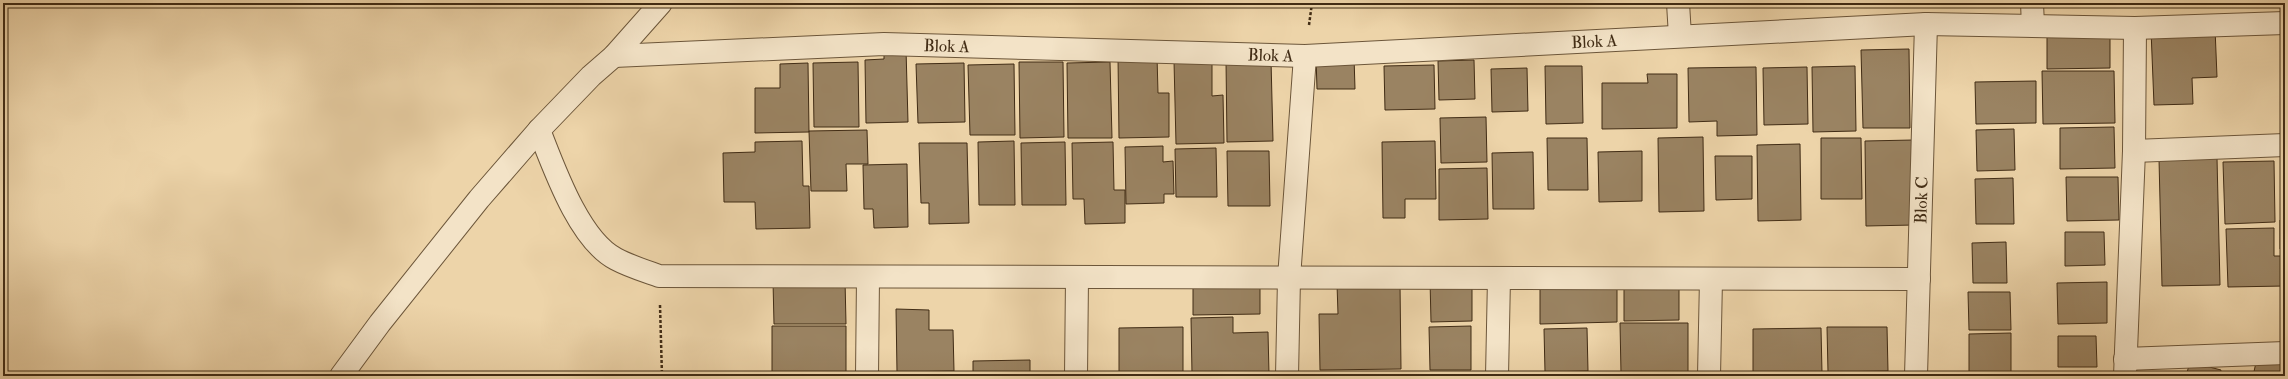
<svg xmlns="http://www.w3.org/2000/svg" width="2288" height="379" viewBox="0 0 2288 379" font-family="'IM FELL Double Pica',serif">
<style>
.building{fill:#9a8362;stroke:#412c15}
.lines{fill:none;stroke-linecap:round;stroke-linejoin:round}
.street-casing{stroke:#6c563a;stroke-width:24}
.path{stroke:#412c15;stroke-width:2.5;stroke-dasharray:3 2;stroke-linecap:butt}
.street{stroke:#f3e3c7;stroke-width:22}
.labels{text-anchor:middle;stroke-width:3;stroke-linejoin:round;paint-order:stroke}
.street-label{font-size:17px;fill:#412c15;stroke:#f3e3c7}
</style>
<rect width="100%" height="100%" fill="#edd4a9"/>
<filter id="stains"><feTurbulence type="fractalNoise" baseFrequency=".005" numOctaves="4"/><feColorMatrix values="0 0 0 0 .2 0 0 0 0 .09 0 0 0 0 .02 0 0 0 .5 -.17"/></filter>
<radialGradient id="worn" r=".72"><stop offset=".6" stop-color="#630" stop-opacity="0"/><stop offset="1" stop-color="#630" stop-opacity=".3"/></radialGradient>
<path class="building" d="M 2215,28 L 2217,77 L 2192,78 L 2193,104 L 2154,105 L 2151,30 Z
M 2110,32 L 2110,68 L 2047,69 L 2047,33 Z
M 906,49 L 908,122 L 866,123 L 865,60 L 884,59 L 884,50 Z
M 1909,49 L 1910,128 L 1863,128 L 1861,50 Z
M 1157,56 L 1158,93 L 1169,93 L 1169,137 L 1119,138 L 1118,57 Z
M 1316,57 L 1354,57 L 1355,89 L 1317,89 Z
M 1212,60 L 1212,96 L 1223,95 L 1224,143 L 1176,144 L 1174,61 Z
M 1271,60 L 1273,141 L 1227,142 L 1226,61 Z
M 1474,60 L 1475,99 L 1439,100 L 1438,61 Z
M 858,62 L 859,127 L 814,127 L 813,63 Z
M 1019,62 L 1063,62 L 1064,137 L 1020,138 Z
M 1110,62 L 1112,138 L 1068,138 L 1067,63 Z
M 808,63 L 809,132 L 755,133 L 755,88 L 780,88 L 780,64 Z
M 964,63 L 965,122 L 918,123 L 916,64 Z
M 1014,64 L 1015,135 L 970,135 L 968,65 Z
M 1434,65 L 1435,109 L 1385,110 L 1384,66 Z
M 1545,66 L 1582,66 L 1583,123 L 1546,124 Z
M 1855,66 L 1856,131 L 1813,132 L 1812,67 Z
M 1756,67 L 1757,135 L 1717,136 L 1717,121 L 1689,122 L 1688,68 Z
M 1807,67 L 1808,124 L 1764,125 L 1763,68 Z
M 1527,68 L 1528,111 L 1492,112 L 1491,69 Z
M 2042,71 L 2114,71 L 2115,123 L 2043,124 Z
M 1647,74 L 1677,74 L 1677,128 L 1602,129 L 1602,83 L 1648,83 Z
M 2036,81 L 2036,123 L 1976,124 L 1975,82 Z
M 1486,117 L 1487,162 L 1441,163 L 1440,118 Z
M 2114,127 L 2115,168 L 2060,169 L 2060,128 Z
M 2014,129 L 2015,170 L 1977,171 L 1976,130 Z
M 867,130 L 868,164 L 846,164 L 847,191 L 811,191 L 809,131 Z
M 1703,137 L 1704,211 L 1659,212 L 1658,138 Z
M 1547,138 L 1587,138 L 1588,190 L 1548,190 Z
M 1821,138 L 1861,138 L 1862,199 L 1821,199 Z
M 1913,140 L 1914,225 L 1866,226 L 1865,141 Z
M 802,141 L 803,186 L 809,186 L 810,228 L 756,229 L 755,202 L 724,202 L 723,153 L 755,152 L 755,142 Z
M 1014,141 L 1015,205 L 979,205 L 978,142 Z
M 1435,141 L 1436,199 L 1405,199 L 1405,218 L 1383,218 L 1382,142 Z
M 1065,142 L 1066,205 L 1022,205 L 1021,143 Z
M 1113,142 L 1114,190 L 1125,190 L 1125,223 L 1085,224 L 1084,199 L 1073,199 L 1072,143 Z
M 919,143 L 967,143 L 969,223 L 929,224 L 929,203 L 921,203 Z
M 1800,144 L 1801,220 L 1758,221 L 1757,145 Z
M 1163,146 L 1163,162 L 1173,161 L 1174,194 L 1164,194 L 1164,203 L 1126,204 L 1125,147 Z
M 1216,148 L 1217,197 L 1176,197 L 1175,149 Z
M 1227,151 L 1269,151 L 1270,206 L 1228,206 Z
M 1642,151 L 1642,201 L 1599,202 L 1598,152 Z
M 1533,152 L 1534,209 L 1493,209 L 1492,153 Z
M 1715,156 L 1752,156 L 1752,199 L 1716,200 Z
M 2217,158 L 2220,285 L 2162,286 L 2159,159 Z
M 2274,161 L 2275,222 L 2225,224 L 2223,162 Z
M 907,164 L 908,227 L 874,228 L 873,209 L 864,209 L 863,165 Z
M 1487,168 L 1488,219 L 1439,220 L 1439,169 Z
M 2066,177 L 2118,177 L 2119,220 L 2067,221 Z
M 2013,178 L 2014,224 L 1976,224 L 1975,179 Z
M 2280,220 L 2285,220 L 2285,249 L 2280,249 Z
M 2274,228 L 2274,256 L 2285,256 L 2285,286 L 2228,287 L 2226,229 Z
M 2065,232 L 2104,232 L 2105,265 L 2065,266 Z
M 2006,242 L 2007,283 L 1973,283 L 1972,243 Z
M 1260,279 L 1260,314 L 1193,315 L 1193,281 Z
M 845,280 L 846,324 L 774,324 L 773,281 Z
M 1430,280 L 1472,280 L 1472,321 L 1431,322 Z
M 1617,281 L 1617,322 L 1540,324 L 1540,282 Z
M 2107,282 L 2107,323 L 2058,324 L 2057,283 Z
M 1337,284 L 1400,284 L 1401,369 L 1320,370 L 1319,314 L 1338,314 Z
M 1679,285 L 1679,320 L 1624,321 L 1624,286 Z
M 1968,292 L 2010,292 L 2011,330 L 1969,330 Z
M 896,309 L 929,310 L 929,330 L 953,330 L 954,371 L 897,372 Z
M 1233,317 L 1233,333 L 1268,332 L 1269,374 L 1192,374 L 1191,318 Z
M 1620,323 L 1688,323 L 1688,372 L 1621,373 Z
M 772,326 L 846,326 L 846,376 L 772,376 Z
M 1471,326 L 1471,370 L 1430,370 L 1429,327 Z
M 1183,327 L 1183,375 L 1119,376 L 1119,328 Z
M 1827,327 L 1887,327 L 1888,371 L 1828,372 Z
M 1587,328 L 1588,371 L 1545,372 L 1544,329 Z
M 1821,328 L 1822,373 L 1753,374 L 1753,329 Z
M 2011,333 L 2011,376 L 1969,376 L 1969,334 Z
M 2058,336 L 2096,336 L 2097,367 L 2058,367 Z
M 2257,358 L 2285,365 L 2285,376 L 2253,376 Z
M 1030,360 L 1030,376 L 973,376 L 973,361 Z
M 2190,362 L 2221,370 L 2220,376 L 2186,376 Z"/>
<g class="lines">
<g class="street-casing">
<g id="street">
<path d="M 1678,3 L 1680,36"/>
<path d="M 2032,3 L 2033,26"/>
<path id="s1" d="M 614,56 L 884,44 L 1305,56 L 1926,24 L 2135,28 L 2285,23"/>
<path d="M 539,130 C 554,168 579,240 616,259 C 629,266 645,271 659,276 L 1919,279"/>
<path d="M 2134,151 L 2285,145"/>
<path d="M 2125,359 L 2285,353"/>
<path d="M 341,376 L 380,323 L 479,199 L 539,130 L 591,76 L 614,56 L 661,3"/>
<path d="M 867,376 L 868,277"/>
<path d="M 1076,376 L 1077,278"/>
<path d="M 1287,376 L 1289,278 L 1305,56"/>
<path d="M 1497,376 L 1499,278"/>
<path d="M 1709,376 L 1711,279"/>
<path id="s2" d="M 1916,376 L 1926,24"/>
<path d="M 2125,376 L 2134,151 L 2135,28"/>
</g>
</g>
<path class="path" d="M 1309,25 L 1312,3
M 660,305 L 662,376"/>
<use href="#street" class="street"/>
</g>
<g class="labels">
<g class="street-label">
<text dy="6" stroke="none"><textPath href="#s1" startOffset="981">Blok A</textPath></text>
<text dy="6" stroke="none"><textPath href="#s1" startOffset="333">Blok A</textPath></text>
<text dy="6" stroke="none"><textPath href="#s1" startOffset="657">Blok A</textPath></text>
<text dy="6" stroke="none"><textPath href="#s2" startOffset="176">Blok C</textPath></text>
</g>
</g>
<rect width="2288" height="379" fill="none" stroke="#edd4a9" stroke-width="16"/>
<rect x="4" y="4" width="2280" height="371" fill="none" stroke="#412c15" stroke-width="2"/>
<rect x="8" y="8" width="2272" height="363" fill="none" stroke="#412c15"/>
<rect width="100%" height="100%" filter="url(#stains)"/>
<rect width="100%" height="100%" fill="url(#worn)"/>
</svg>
